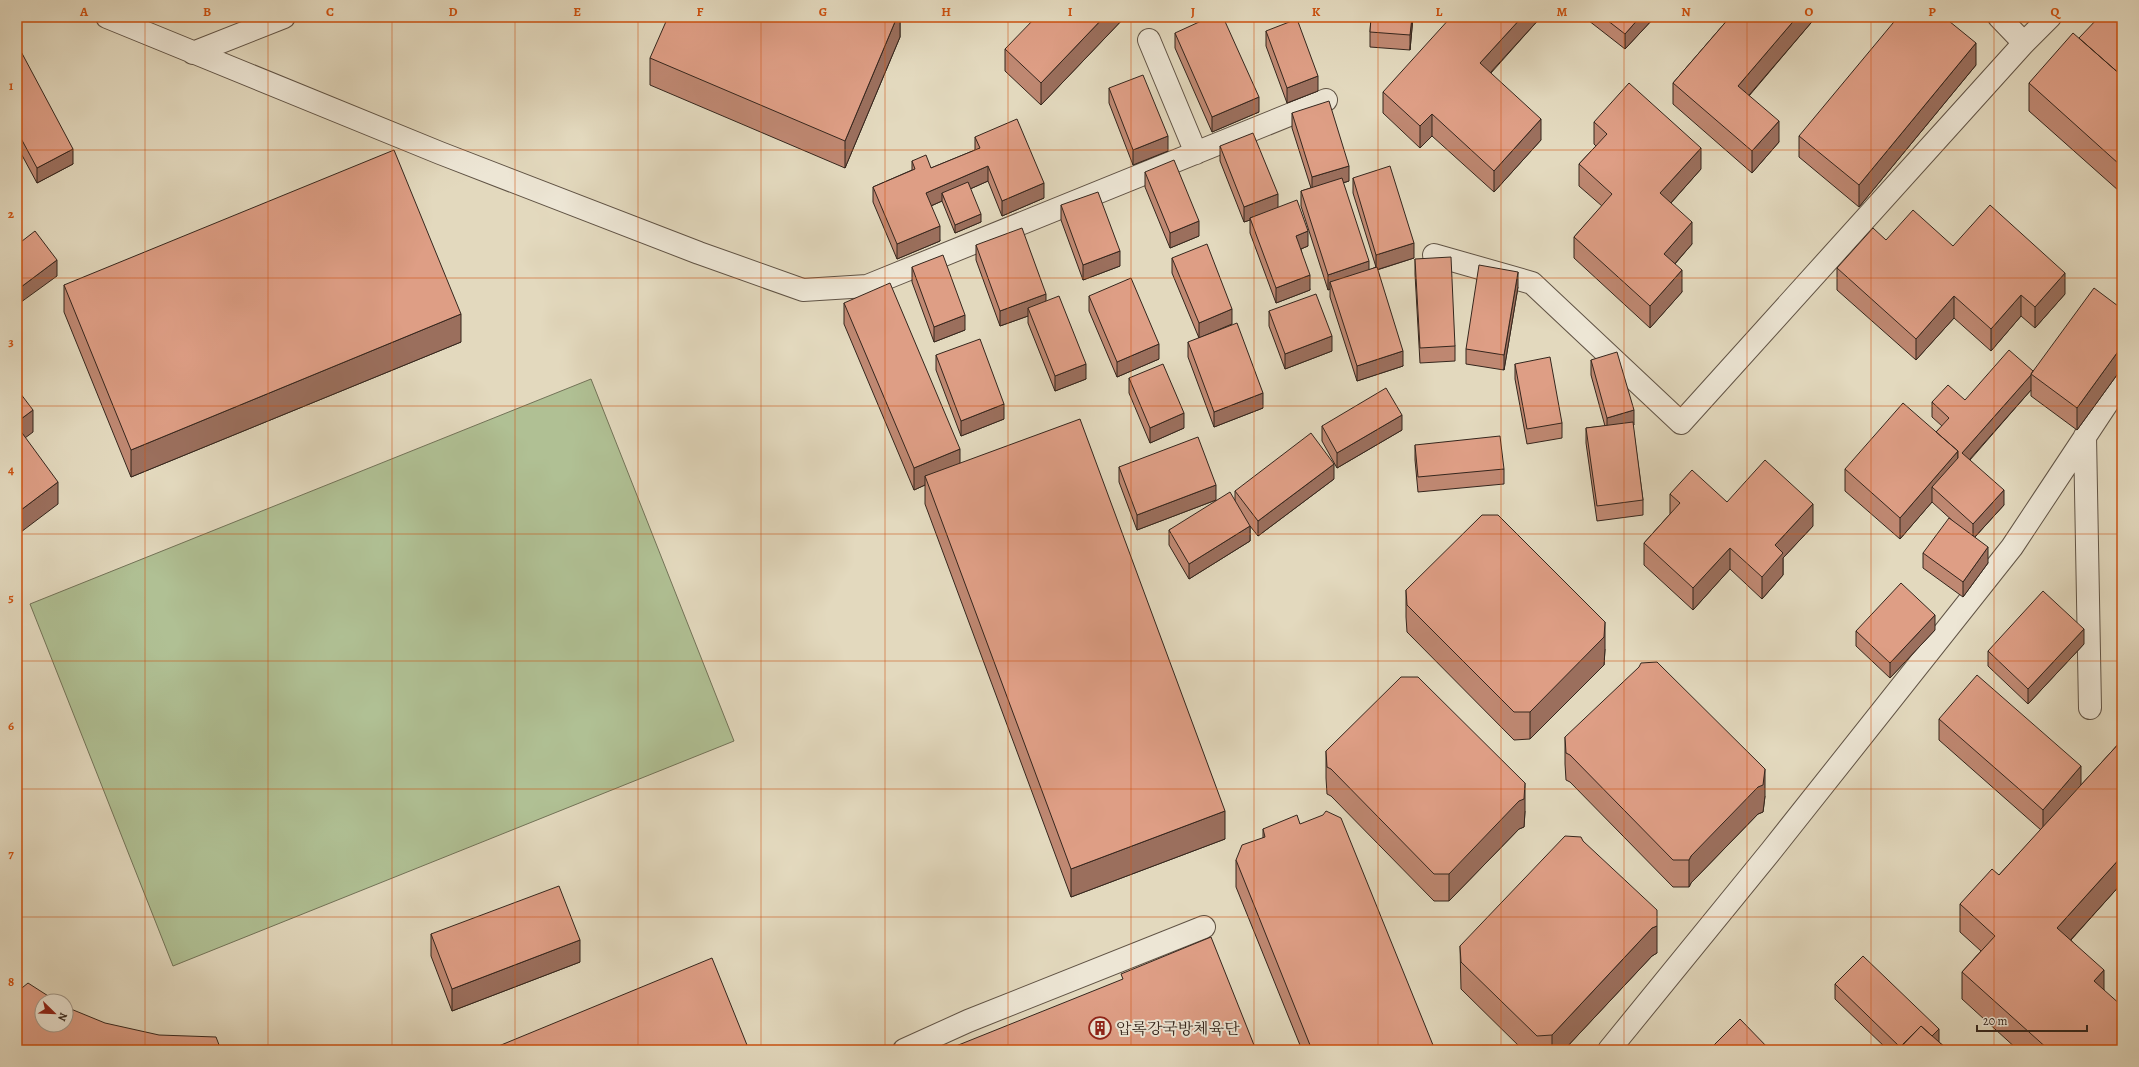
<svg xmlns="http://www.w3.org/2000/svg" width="2139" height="1067" viewBox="0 0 2139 1067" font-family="Alegreya,'Noto Serif KR',serif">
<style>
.green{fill:#b0c094;stroke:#727358}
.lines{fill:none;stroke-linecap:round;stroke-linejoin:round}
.minor-casing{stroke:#605345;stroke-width:24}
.minor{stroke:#ede6d5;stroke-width:22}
.wall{fill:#bf8872;stroke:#35261d}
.shaded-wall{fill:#9b6f5d;stroke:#35261d}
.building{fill:#de9e85;stroke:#35261d}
.grid{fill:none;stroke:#cd510f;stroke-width:1;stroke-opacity:0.55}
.labels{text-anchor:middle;stroke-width:4;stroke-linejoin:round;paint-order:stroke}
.poi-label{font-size:16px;fill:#35261d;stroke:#ede6d5;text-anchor:start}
.neatline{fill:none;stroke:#cd510f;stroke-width:1.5}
.grid-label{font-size:13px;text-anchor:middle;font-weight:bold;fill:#cd510f}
</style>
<rect width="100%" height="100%" fill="#e3d9be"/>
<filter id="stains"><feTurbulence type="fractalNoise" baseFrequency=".005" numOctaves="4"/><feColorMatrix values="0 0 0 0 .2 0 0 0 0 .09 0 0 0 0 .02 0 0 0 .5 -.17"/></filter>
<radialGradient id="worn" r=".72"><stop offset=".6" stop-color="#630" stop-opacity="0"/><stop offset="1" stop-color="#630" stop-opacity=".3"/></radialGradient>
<path class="green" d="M 591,379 L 734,741 L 173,966 L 30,604 Z"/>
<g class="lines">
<g class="minor-casing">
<path id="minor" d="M 107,17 L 440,153 L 699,253 L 803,290 L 867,286 L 1326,100
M 1999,17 L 2024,43 L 2050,17
M 1149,40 L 1196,153
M 193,53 L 284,17
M 1434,255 L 1532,283 L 1681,423 L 2024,43
M 2085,436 L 2090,708
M 904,1050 L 968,1021 L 1204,927
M 1609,1050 L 1771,851 L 2012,547 L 2122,381"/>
</g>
<use href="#minor" class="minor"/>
</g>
<path class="wall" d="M 897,17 L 900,17 L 900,37 L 845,168 L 650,85 L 650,58 Z
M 1125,17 L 1041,105 L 1005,71 L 1005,49 Z
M 1371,17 L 1413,17 L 1410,50 L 1370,47 L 1370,32 Z
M 1541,17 L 1491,73 L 1541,140 L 1494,192 L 1432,136 L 1420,148 L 1383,113 L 1383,92 Z
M 1584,17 L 1653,17 L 1653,19 L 1625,49 Z
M 1730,17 L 1816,17 L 1749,96 L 1779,142 L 1752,173 L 1673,104 L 1673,83 Z
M 2122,24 L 2119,191 L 2029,111 L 2029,83 L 2079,38 Z
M 1266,31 L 1318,91 L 1287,103 L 1266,46 Z
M 1175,33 L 1259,112 L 1212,132 L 1175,48 Z
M 17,44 L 73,164 L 37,183 L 17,146 Z
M 1976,65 L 1859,207 L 1799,157 L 1799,136 Z
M 1109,88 L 1168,151 L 1133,165 L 1109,103 Z
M 1292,113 L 1349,181 L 1343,183 L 1369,270 L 1376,267 L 1353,193 L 1353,178 L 1414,258 L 1377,270 L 1403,366 L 1357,381 L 1330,297 L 1330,289 L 1328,290 L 1301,206 L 1301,191 L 1311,188 L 1292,128 Z
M 1594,122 L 1701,169 L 1671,203 L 1692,244 L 1675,264 L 1682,292 L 1650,328 L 1574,258 L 1574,237 L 1602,206 L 1579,186 L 1579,164 L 1596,146 L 1594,144 Z
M 975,137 L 1044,198 L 1002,216 L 988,181 L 970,189 L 981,222 L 955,233 L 942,201 L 931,206 L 940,241 L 897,259 L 873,202 L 873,187 L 912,170 L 912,161 L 931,168 L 975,150 Z
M 1220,146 L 1278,207 L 1308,246 L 1301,249 L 1310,290 L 1276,303 L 1250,233 L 1250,220 L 1244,222 L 1220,161 Z
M 1145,172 L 1199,236 L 1170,248 L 1145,187 Z
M 1061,205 L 1120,266 L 1083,280 L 1061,220 Z
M 976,245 L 1046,301 L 1086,379 L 1055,391 L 1028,323 L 1028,316 L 1000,326 L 976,260 Z
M 1953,246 L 2065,294 L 2035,328 L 2021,316 L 1991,351 L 1954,318 L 1916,360 L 1837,290 L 1837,268 Z
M 1172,258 L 1232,324 L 1199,338 L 1172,273 Z
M 1415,259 L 1455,346 L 1455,361 L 1420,363 L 1415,274 Z
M 912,267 L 965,330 L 934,342 L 912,282 Z
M 64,285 L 461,342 L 131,477 L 64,312 Z
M 1518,287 L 1504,370 L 1466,364 L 1466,349 Z
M 1089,296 L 1159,359 L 1117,377 L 1089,311 Z
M 844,303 L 960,463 L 1225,839 L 1071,897 L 925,504 L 925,485 L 914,490 L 844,324 Z
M 2122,309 L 2122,368 L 2077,430 L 2031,396 L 2031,390 L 1970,460 L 2004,505 L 1975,537 L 1988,563 L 1963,597 L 1923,568 L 1923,553 L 1955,523 L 1932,502 L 1900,539 L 1845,491 L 1845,469 L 1936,432 L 1942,426 L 1932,417 L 1932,402 L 1965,400 L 2033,371 Z
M 1269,311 L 1332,351 L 1285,369 L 1269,326 Z
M 1188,342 L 1263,408 L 1214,427 L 1188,357 Z
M 936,355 L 1004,419 L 961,436 L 936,370 Z
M 1591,360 L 1634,425 L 1633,426 L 1643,500 L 1643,515 L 1597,521 L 1586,443 L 1586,428 L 1605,426 L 1591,375 Z
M 1515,364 L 1562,423 L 1562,438 L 1527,444 L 1515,379 Z
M 1129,378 L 1184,428 L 1150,443 L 1129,393 Z
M 1322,426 L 1402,430 L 1337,468 L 1322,441 Z
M 1415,445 L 1504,469 L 1504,484 L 1418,492 L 1415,460 Z
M 1119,467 L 1216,500 L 1137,530 L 1119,482 Z
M 1334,479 L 1258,536 L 1250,526 L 1250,541 L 1189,579 L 1169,545 L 1169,530 L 1235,501 L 1235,491 Z
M 1670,494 L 1727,502 L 1813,526 L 1783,558 L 1783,575 L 1762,599 L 1730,569 L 1693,610 L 1644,565 L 1644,543 L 1670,514 Z
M 1406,590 L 1605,649 L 1604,665 L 1530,739 L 1514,740 L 1407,632 L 1406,617 Z
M 1935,630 L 1890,678 L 1856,646 L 1856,631 Z
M 2084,644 L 2028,704 L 1988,666 L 1988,651 Z
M 1939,719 L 2081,785 L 2122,740 L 2122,883 L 2071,940 L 2104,990 L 2122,1050 L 2018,1050 L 1962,999 L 1962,972 L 1981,951 L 1960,932 L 1960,904 L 1999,875 L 2041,830 L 1939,740 Z
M 1565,737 L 1765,796 L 1763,812 L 1758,814 L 1691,883 L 1689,887 L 1673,887 L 1570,782 L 1566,780 L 1565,764 Z
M 1326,751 L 1525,811 L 1524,827 L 1519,829 L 1449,901 L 1434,901 L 1331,796 L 1327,794 L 1326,778 Z
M 1300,824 L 1435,1050 L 1302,1050 L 1236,887 L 1236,860 L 1263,838 L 1263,829 Z
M 1583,841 L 1657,953 L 1652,956 L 1564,1050 L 1523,1050 L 1461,989 L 1460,946 Z
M 431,934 L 580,962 L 452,1011 L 431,956 Z
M 1835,984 L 1939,1042 L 1948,1050 L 1888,1050 L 1835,999 Z"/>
<path class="shaded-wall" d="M 897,17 L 900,17 L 900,37 L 845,168 L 845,141 Z
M 1104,17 L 1125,17 L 1041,105 L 1041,83 Z
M 1412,17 L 1413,17 L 1410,50 L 1410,35 Z
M 1522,17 L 1541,17 L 1480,84 L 1480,63 Z
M 1640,17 L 1653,17 L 1653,19 L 1625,49 L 1625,34 Z
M 1797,17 L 1816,17 L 1738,108 L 1738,86 Z
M 1976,43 L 1976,65 L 1859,207 L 1859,185 Z
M 1318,76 L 1318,91 L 1287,103 L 1287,88 Z
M 1259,97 L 1259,112 L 1212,132 L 1212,117 Z
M 1432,114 L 1432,136 L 1420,148 L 1420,126 Z
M 1541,119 L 1541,140 L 1494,192 L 1494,171 Z
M 1779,121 L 1779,142 L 1752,173 L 1752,151 Z
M 1168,136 L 1168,151 L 1133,165 L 1133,150 Z
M 1701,148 L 1701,169 L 1660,215 L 1660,193 Z
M 73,149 L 73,164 L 37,183 L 37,168 Z
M 2122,160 L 2122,188 L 2119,191 L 2119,164 Z
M 988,166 L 988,181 L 945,200 L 942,193 L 942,201 L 926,208 L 926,193 Z
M 1349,166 L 1349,181 L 1312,192 L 1312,177 Z
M 1044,183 L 1044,198 L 1002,216 L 1002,201 Z
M 1278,194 L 1278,209 L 1250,218 L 1250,220 L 1244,222 L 1244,207 Z
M 981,214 L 981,222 L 955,233 L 955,225 Z
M 1199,221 L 1199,236 L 1170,248 L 1170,233 Z
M 1692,222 L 1692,244 L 1664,276 L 1664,254 Z
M 940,226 L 940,241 L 897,259 L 897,244 Z
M 1308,231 L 1308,246 L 1296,251 L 1296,236 Z
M 1414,243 L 1414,258 L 1376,270 L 1376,255 Z
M 1120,251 L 1120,266 L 1083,280 L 1083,265 Z
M 57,260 L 57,276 L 17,305 L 17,290 Z
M 1369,261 L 1369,276 L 1330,282 L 1330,289 L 1328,290 L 1328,275 Z
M 1682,270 L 1682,292 L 1650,328 L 1650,306 Z
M 1518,272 L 1518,287 L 1504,370 L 1504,355 Z
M 2065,273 L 2065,294 L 2035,328 L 2035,307 Z
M 1310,275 L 1310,290 L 1276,303 L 1276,288 Z
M 1046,294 L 1046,309 L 1028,308 L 1028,316 L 1000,326 L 1000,311 Z
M 2021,295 L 2021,316 L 1991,351 L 1991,329 Z
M 1954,296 L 1954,318 L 1916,360 L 1916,339 Z
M 1232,309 L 1232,324 L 1199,338 L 1199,323 Z
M 461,314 L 461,342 L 131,477 L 131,450 Z
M 965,315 L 965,330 L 934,342 L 934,327 Z
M 1332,336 L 1332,351 L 1285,369 L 1285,354 Z
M 1159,344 L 1159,359 L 1117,377 L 1117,362 Z
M 2122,346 L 2122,368 L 2077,430 L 2077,408 Z
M 1403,351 L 1403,366 L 1357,381 L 1357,366 Z
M 1086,364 L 1086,379 L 1055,391 L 1055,376 Z
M 2031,375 L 2031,390 L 1962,468 L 1962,453 Z
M 1263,393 L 1263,408 L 1214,427 L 1214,412 Z
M 1004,404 L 1004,419 L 961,436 L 961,421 Z
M 33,410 L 33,432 L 17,444 L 17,422 Z
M 1634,410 L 1634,425 L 1607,433 L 1607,418 Z
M 1184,413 L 1184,428 L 1150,443 L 1150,428 Z
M 1402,415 L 1402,430 L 1337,468 L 1337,453 Z
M 960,449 L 960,470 L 925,476 L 925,485 L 914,490 L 914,468 Z
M 1958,451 L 1958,473 L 1932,487 L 1932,502 L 1900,539 L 1900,518 Z
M 1334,464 L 1334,479 L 1258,536 L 1258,521 Z
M 58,482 L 58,504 L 17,535 L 17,513 Z
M 1216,485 L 1216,500 L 1137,530 L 1137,515 Z
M 2004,490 L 2004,505 L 1973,539 L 1973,524 Z
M 1813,504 L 1813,526 L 1783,558 L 1783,575 L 1762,599 L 1762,577 L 1775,545 Z
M 1250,526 L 1250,541 L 1189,579 L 1189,564 Z
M 1988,547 L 1988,563 L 1963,597 L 1963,582 Z
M 1730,548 L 1730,569 L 1693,610 L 1693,588 Z
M 1935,615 L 1935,630 L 1890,678 L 1890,663 Z
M 1605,622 L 1605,649 L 1604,665 L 1530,739 L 1530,712 Z
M 2084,629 L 2084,644 L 2028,704 L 2028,689 Z
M 2081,766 L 2081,788 L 2043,831 L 2043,810 Z
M 1765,769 L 1765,796 L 1763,812 L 1758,814 L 1691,883 L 1689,887 L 1689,860 L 1691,856 Z
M 1525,783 L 1525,811 L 1524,827 L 1519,829 L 1449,901 L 1449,874 Z
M 1225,811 L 1225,839 L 1071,897 L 1071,869 Z
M 2122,856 L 2122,883 L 2057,955 L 2057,928 Z
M 1657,926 L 1657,953 L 1652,956 L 1564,1050 L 1552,1050 L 1552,1035 L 1652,928 Z
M 580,940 L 580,962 L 452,1011 L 452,989 Z
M 2104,970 L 2104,997 L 2094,981 Z
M 1939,1029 L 1939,1044 L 1918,1050 Z"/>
<path class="building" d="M 668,17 L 897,17 L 845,141 L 650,58 Z
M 1036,17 L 1104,17 L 1041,83 L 1005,49 Z
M 1210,17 L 1223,17 L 1259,97 L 1212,117 L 1175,33 Z
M 1371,17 L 1412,17 L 1410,35 L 1370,32 Z
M 1451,17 L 1522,17 L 1480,63 L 1541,119 L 1494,171 L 1432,114 L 1420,126 L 1383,92 Z
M 1603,17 L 1640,17 L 1625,34 Z
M 1730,17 L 1797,17 L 1738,86 L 1779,121 L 1752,151 L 1673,83 Z
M 1898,17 L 1944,17 L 1976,43 L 1859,185 L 1799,136 Z
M 2099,17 L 2114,17 L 2122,24 L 2122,76 L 2079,38 Z
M 1297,19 L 1318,76 L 1287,88 L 1266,31 Z
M 2073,33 L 2122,76 L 2122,160 L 2119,164 L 2029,83 Z
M 17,44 L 73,149 L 37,168 L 17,131 Z
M 1143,75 L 1168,136 L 1133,150 L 1109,88 Z
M 1629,83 L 1701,148 L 1660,193 L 1692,222 L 1664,254 L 1682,270 L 1650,306 L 1574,237 L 1612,194 L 1579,164 L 1607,134 L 1594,122 Z
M 1329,101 L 1349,166 L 1312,177 L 1292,113 Z
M 1017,119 L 1044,183 L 1002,201 L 988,166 L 926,193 L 940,226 L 897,244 L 873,187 L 915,169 L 912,161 L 926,155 L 931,168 L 980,148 L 975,137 Z
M 1253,133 L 1278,194 L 1244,207 L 1220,146 Z
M 394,150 L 461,314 L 131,450 L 64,285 Z
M 1174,160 L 1199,221 L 1170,233 L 1145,172 Z
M 1390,166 L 1414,243 L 1376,255 L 1353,178 Z
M 1342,178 L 1369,261 L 1328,275 L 1301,191 Z
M 968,182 L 981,214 L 955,225 L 942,193 Z
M 1098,192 L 1120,251 L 1083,265 L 1061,205 Z
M 1297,200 L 1308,231 L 1296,236 L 1310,275 L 1276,288 L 1250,218 Z
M 1990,205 L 2065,273 L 2035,307 L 2021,295 L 1991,329 L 1954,296 L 1916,339 L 1837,268 L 1873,228 L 1886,240 L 1913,210 L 1953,246 Z
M 1022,228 L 1046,294 L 1000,311 L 976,245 Z
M 35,231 L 57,260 L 17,290 L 17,245 Z
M 1207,244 L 1232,309 L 1199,323 L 1172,258 Z
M 943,255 L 965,315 L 934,327 L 912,267 Z
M 1451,257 L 1455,346 L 1420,348 L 1415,259 Z
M 1479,265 L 1518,272 L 1504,355 L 1466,349 Z
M 1377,267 L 1403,351 L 1357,366 L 1330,282 Z
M 1131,278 L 1159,344 L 1117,362 L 1089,296 Z
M 890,283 L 960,449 L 914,468 L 844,303 Z
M 2094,288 L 2122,309 L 2122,346 L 2077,408 L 2031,374 Z
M 1316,294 L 1332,336 L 1285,354 L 1269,311 Z
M 1059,296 L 1086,364 L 1055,376 L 1028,308 Z
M 1237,323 L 1263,393 L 1214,412 L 1188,342 Z
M 980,339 L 1004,404 L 961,421 L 936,355 Z
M 2009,350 L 2033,371 L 2031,374 L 2031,375 L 1962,453 L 2004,490 L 1973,524 L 1932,487 L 1958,458 L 1958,451 L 1936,432 L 1949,418 L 1932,402 L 1948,385 L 1965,400 Z
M 1617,352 L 1634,410 L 1607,418 L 1591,360 Z
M 1550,357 L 1562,423 L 1527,429 L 1515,364 Z
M 1163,364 L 1184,413 L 1150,428 L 1129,378 Z
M 1386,388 L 1402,415 L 1337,453 L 1322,426 Z
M 17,389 L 33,410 L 17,422 Z
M 1903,403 L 1958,451 L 1900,518 L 1845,469 Z
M 1080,419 L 1225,811 L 1071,869 L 925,476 Z
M 1633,422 L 1643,500 L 1597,506 L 1586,428 Z
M 17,426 L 58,482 L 17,513 Z
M 1311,433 L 1334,464 L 1258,521 L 1235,491 Z
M 1500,436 L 1504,469 L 1418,477 L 1415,445 Z
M 1198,437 L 1216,485 L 1137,515 L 1119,467 Z
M 1765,460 L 1813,504 L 1775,545 L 1783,553 L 1762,577 L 1730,548 L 1693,588 L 1644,543 L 1680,503 L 1670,494 L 1692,470 L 1727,502 Z
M 1230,492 L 1250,526 L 1189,564 L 1169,530 Z
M 1482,515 L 1498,515 L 1605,622 L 1604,637 L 1530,712 L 1514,712 L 1407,605 L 1406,590 Z
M 1949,518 L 1988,547 L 1963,582 L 1923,553 Z
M 1901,583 L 1935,615 L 1890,663 L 1856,631 Z
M 2043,591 L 2084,629 L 2028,689 L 1988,651 Z
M 1657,662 L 1765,769 L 1763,785 L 1758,787 L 1691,856 L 1689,860 L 1673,860 L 1570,755 L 1566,753 L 1565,737 L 1639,667 L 1641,663 Z
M 1977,675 L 2081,766 L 2043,810 L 1939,719 Z
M 1401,677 L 1418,677 L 1525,783 L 1524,799 L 1519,801 L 1449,874 L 1434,874 L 1331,769 L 1327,767 L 1326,751 Z
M 2122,740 L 2122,856 L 2057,928 L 2104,970 L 2094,981 L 2122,1006 L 2122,1050 L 2049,1050 L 1962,972 L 1995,936 L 1960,904 L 1992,869 L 1999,875 Z
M 1326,811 L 1341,818 L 1435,1050 L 1312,1050 L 1236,860 L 1242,845 L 1265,837 L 1263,829 L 1297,815 L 1300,824 L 1323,815 Z
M 1565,836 L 1581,837 L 1583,841 L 1657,910 L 1657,926 L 1652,928 L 1552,1035 L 1537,1036 L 1461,962 L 1460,946 Z
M 559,886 L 580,940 L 452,989 L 431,934 Z
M 1211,937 L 1256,1050 L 946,1050 L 1123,979 L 1121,974 Z
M 1863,956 L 1939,1029 L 1932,1036 L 1921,1026 L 1900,1047 L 1835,984 Z
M 712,958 L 749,1050 L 489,1050 Z
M 28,983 L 56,1001 L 42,1001 L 42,1025 L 66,1025 L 66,1007 L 105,1023 L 159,1035 L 216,1037 L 221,1050 L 17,1050 L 17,992 Z
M 1740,1019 L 1770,1050 L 1709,1050 Z
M 1921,1026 L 1948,1050 L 1898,1050 Z"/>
<path class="grid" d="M 145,17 L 145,1050M 268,17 L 268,1050M 392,17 L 392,1050M 515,17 L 515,1050M 638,17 L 638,1050M 761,17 L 761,1050M 885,17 L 885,1050M 1008,17 L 1008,1050M 1131,17 L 1131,1050M 1254,17 L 1254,1050M 1378,17 L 1378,1050M 1501,17 L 1501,1050M 1624,17 L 1624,1050M 1747,17 L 1747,1050M 1871,17 L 1871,1050M 1994,17 L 1994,1050M 17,150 L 2122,150M 17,278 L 2122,278M 17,406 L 2122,406M 17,534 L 2122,534M 17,661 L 2122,661M 17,789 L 2122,789M 17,917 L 2122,917"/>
<defs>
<g id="building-ring" transform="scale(1.15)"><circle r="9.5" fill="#ede6d5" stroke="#8f2418" stroke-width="1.5"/><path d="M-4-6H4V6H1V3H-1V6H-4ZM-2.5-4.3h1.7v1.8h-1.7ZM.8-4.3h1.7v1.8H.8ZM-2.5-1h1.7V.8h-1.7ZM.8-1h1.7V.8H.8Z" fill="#8f2418"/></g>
</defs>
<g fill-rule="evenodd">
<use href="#building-ring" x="1100" y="1028"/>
</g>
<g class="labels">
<g class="poi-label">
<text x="1116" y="1034">압록강국방체육단</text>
</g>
</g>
<rect width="2139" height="1067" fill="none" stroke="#e3d9be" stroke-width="44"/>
<g transform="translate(54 1013) rotate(113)"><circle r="19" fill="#ede6d5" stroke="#a3998b"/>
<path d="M0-3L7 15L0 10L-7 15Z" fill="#8f2418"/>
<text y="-6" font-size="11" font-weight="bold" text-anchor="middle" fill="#35261d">N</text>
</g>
<path d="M1977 1025v6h110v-6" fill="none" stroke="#35261d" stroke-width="2"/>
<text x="1983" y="1025" font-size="12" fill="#35261d" stroke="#ede6d5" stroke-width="3" paint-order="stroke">20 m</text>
<rect x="22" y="22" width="2095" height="1023" class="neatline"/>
<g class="grid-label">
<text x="84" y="16">A</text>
<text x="207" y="16">B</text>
<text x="330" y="16">C</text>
<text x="453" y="16">D</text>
<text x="577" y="16">E</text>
<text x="700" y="16">F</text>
<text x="823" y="16">G</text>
<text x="946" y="16">H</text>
<text x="1070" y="16">I</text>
<text x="1193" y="16">J</text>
<text x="1316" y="16">K</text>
<text x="1439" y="16">L</text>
<text x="1562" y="16">M</text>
<text x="1686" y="16">N</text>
<text x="1809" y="16">O</text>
<text x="1932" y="16">P</text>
<text x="2055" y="16">Q</text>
<text x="11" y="90">1</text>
<text x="11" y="218">2</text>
<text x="11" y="346">3</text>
<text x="11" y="474">4</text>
<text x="11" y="602">5</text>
<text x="11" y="730">6</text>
<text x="11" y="858">7</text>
<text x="11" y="986">8</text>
</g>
<rect width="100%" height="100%" filter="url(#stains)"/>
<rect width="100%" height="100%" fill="url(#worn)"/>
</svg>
